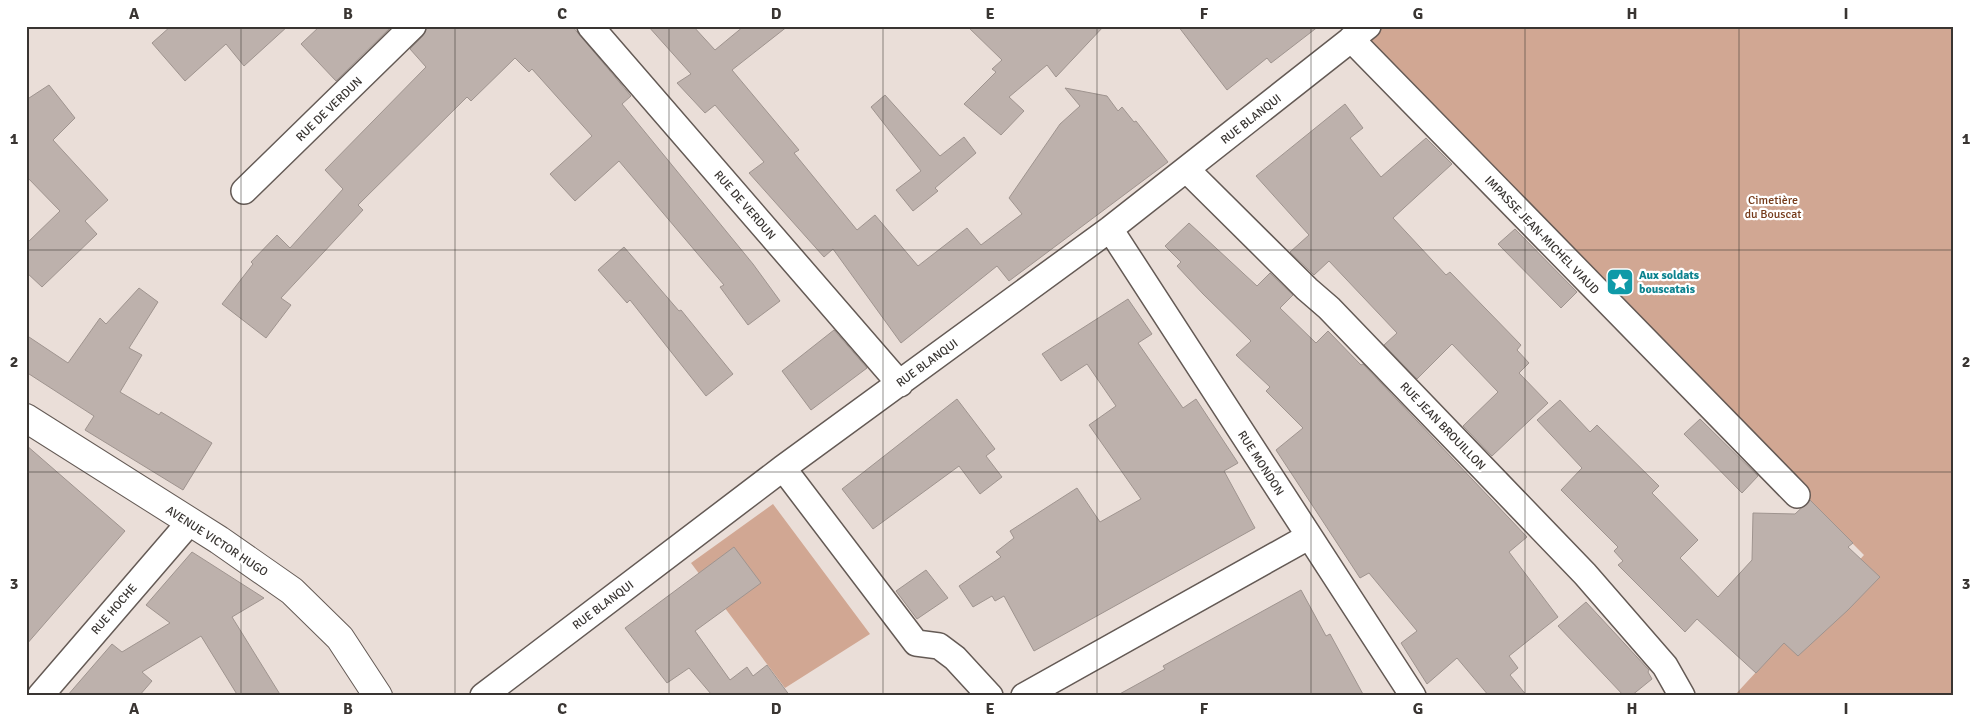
<svg xmlns="http://www.w3.org/2000/svg" width="1980" height="722" viewBox="0 0 1980 722" font-family="Signika,sans-serif">
<style>
.green{fill:#d1a793}
.building{fill:#bdb1ac;stroke:#9f948f}
.lines{fill:none;stroke-linecap:round;stroke-linejoin:round}
.street-casing{stroke:#645a55;stroke-width:28}
.secondary-casing{stroke:#645a55;stroke-width:30}
.street{stroke:#fff;stroke-width:25}
.secondary{stroke:#fff;stroke-width:28}
.grid{fill:none;stroke:#393532;stroke-width:1;stroke-opacity:0.55}
.labels{text-anchor:middle;stroke-width:4.5;stroke-linejoin:round;paint-order:stroke}
.street-label{font-size:12px;fill:#393532;stroke:#fff}
.park-label{font-size:12px;fill:#753a19;stroke:#fff}
.culture-label{font-size:12px;font-weight:bold;fill:#0d838f;stroke:#fff;text-anchor:start}
.neatline{fill:none;stroke:#393532;stroke-width:2}
.grid-label{font-size:16px;text-anchor:middle;font-weight:bold;fill:#393532}
</style>
<rect width="100%" height="100%" fill="#eaded8"/>
<path class="green" d="M 1368,26 L 1954,26 L 1954,696 L 1734,696 L 1864,555 L 1351,39 Z
M 773,504 L 870,634 L 785,688 L 691,563 Z"/>
<path class="building" d="M 171,26 L 288,26 L 244,66 L 226,44 L 185,81 L 152,43 Z
M 320,26 L 392,26 L 336,81 L 301,44 Z
M 427,26 L 572,26 L 631,96 L 622,104 L 753,264 L 780,301 L 748,325 L 720,287 L 724,285 L 619,161 L 575,201 L 550,174 L 592,136 L 532,69 L 529,72 L 515,58 L 471,101 L 467,97 L 358,205 L 363,210 L 281,298 L 291,305 L 266,338 L 222,304 L 253,264 L 251,262 L 277,235 L 290,248 L 343,189 L 325,170 L 426,67 L 410,49 L 423,36 Z
M 648,26 L 693,26 L 715,50 L 744,26 L 788,26 L 732,70 L 799,150 L 794,153 L 857,230 L 875,215 L 918,266 L 967,228 L 981,245 L 1022,214 L 1009,198 L 1060,124 L 1080,106 L 1065,88 L 1107,96 L 1118,111 L 1122,107 L 1134,122 L 1136,121 L 1168,162 L 1009,281 L 997,266 L 901,343 L 833,249 L 824,257 L 749,173 L 764,162 L 715,105 L 705,113 L 677,83 L 691,74 Z
M 967,26 L 1104,26 L 1056,77 L 1047,65 L 1009,97 L 1024,111 L 1001,135 L 964,104 L 996,72 L 992,69 L 1002,60 Z
M 1178,26 L 1319,26 L 1271,63 L 1267,58 L 1227,90 Z
M 49,85 L 75,118 L 53,140 L 108,200 L 85,221 L 97,234 L 42,287 L 26,272 L 26,244 L 60,211 L 26,176 L 26,100 Z
M 885,95 L 940,156 L 964,137 L 976,153 L 935,188 L 938,191 L 913,211 L 896,190 L 921,171 L 871,107 Z
M 1345,104 L 1363,128 L 1350,138 L 1381,177 L 1426,138 L 1452,164 L 1393,218 L 1446,275 L 1450,272 L 1521,345 L 1517,350 L 1529,363 L 1519,373 L 1548,403 L 1492,456 L 1463,426 L 1498,392 L 1452,344 L 1417,379 L 1384,345 L 1397,333 L 1329,261 L 1314,275 L 1290,252 L 1309,235 L 1256,176 Z
M 1189,223 L 1257,286 L 1270,273 L 1293,295 L 1280,308 L 1316,343 L 1328,331 L 1361,365 L 1363,364 L 1527,537 L 1509,552 L 1558,617 L 1509,656 L 1518,668 L 1510,675 L 1527,696 L 1489,696 L 1457,658 L 1427,684 L 1401,643 L 1417,631 L 1369,573 L 1360,578 L 1276,450 L 1303,428 L 1266,391 L 1270,387 L 1236,355 L 1251,341 L 1203,294 L 1177,266 L 1181,262 L 1165,246 Z
M 1515,229 L 1577,292 L 1561,308 L 1498,244 Z
M 624,247 L 679,311 L 681,310 L 733,374 L 706,396 L 630,300 L 627,303 L 598,270 Z
M 139,288 L 158,302 L 129,348 L 142,355 L 120,392 L 159,415 L 161,412 L 212,443 L 183,490 L 85,430 L 94,416 L 26,372 L 26,335 L 68,363 L 100,318 L 106,324 Z
M 1128,299 L 1152,334 L 1138,343 L 1183,408 L 1196,399 L 1238,463 L 1224,471 L 1255,528 L 1034,651 L 1004,596 L 995,601 L 992,596 L 973,607 L 959,586 L 1001,557 L 996,552 L 1014,538 L 1010,531 L 1077,488 L 1100,522 L 1141,499 L 1089,425 L 1116,406 L 1087,364 L 1061,381 L 1042,354 Z
M 834,330 L 867,368 L 811,410 L 782,371 Z
M 957,399 L 995,449 L 986,456 L 1002,477 L 980,494 L 959,466 L 873,529 L 842,489 Z
M 1560,400 L 1590,432 L 1597,425 L 1659,486 L 1652,493 L 1698,540 L 1680,558 L 1718,597 L 1752,560 L 1753,513 L 1795,514 L 1810,500 L 1853,543 L 1848,547 L 1880,577 L 1848,610 L 1798,656 L 1784,643 L 1756,673 L 1697,619 L 1685,632 L 1618,565 L 1623,561 L 1614,551 L 1618,547 L 1561,490 L 1582,468 L 1537,420 Z
M 1700,419 L 1758,476 L 1742,493 L 1684,434 Z
M 26,445 L 125,531 L 26,645 Z
M 734,547 L 761,583 L 695,631 L 730,680 L 747,667 L 753,676 L 767,665 L 790,696 L 708,696 L 711,694 L 689,668 L 667,683 L 625,628 Z
M 192,552 L 264,598 L 232,617 L 281,696 L 238,696 L 201,636 L 142,672 L 152,681 L 139,696 L 67,696 L 112,644 L 122,652 L 170,623 L 146,605 Z
M 926,570 L 948,598 L 917,619 L 896,591 Z
M 1301,590 L 1326,636 L 1330,634 L 1364,696 L 1116,696 L 1165,669 L 1163,666 Z
M 1586,602 L 1649,670 L 1648,672 L 1652,679 L 1631,696 L 1624,696 L 1558,626 Z"/>
<g class="lines">
<g class="street-casing">
<path id="street" d="M 590,26 L 900,384
M 1351,39 L 1797,495
M 1187,170 L 1307,289 L 1329,308 L 1585,574 L 1665,666 L 1682,696
M 244,191 L 413,26
M 1110,229 L 1413,696
M 783,468 L 916,643 L 939,646 L 955,658 L 990,696
M 40,696 L 189,523
M 483,696 L 783,468 L 1110,229 L 1368,26
M 1024,696 L 1308,537"/>
</g>
<g class="secondary-casing">
<path id="secondary" d="M 26,418 L 219,540 L 292,591 L 340,638 L 378,696"/>
</g>
<use href="#street" class="street"/>
<use href="#secondary" class="secondary"/>
</g>
<path class="grid" d="M 241,26 L 241,696M 455,26 L 455,696M 669,26 L 669,696M 883,26 L 883,696M 1097,26 L 1097,696M 1311,26 L 1311,696M 1525,26 L 1525,696M 1739,26 L 1739,696M 26,250 L 1954,250M 26,472 L 1954,472"/>
<defs>
<g id="sight-square" transform="scale(1.4375)"><rect x="-9" y="-9" width="18" height="18" rx="4" fill="#0f9aa8" stroke="#fff"/><path d="M0-6L1.8-2.2L6-1.7L2.9 1.2L3.7 5.4L0 3.3L-3.7 5.4L-2.9 1.2L-6-1.7L-1.8-2.2Z" fill="#fff"/></g>
</defs>
<g fill-rule="evenodd">
<use href="#sight-square" x="1620" y="282"/>
</g>
<g class="labels">
<g class="street-label">
<text transform="translate(329 109) rotate(-44)" y="4">RUE DE VERDUN</text>
<text transform="translate(1251 119) rotate(-38)" y="4">RUE BLANQUI</text>
<text transform="translate(745 205) rotate(49)" y="4">RUE DE VERDUN</text>
<text transform="translate(1542 235) rotate(46)" y="4">IMPASSE JEAN-MICHEL VIAUD</text>
<text transform="translate(927 363) rotate(-36)" y="4">RUE BLANQUI</text>
<text transform="translate(1443 426) rotate(46)" y="4">RUE JEAN BROUILLON</text>
<text transform="translate(1261 463) rotate(57)" y="4">RUE MONDON</text>
<text transform="translate(217 541) rotate(33)" y="4">AVENUE VICTOR HUGO</text>
<text transform="translate(603 605) rotate(-37)" y="4">RUE BLANQUI</text>
<text transform="translate(114 609) rotate(-49)" y="4">RUE HOCHE</text>
</g>
<g class="park-label">
<text x="1773" y="204">Cimetière<tspan x="1773" dy="14">du Bouscat</tspan></text>
</g>
<g class="culture-label">
<text x="1639" y="279">Aux soldats<tspan x="1639" dy="14">bouscatais</tspan></text>
</g>
</g>
<rect width="1980" height="722" fill="none" stroke="#ffffff" stroke-width="55"/>
<rect x="28" y="28" width="1924" height="666" class="neatline"/>
<g class="grid-label">
<text x="134" y="19">A</text>
<text x="348" y="19">B</text>
<text x="562" y="19">C</text>
<text x="776" y="19">D</text>
<text x="990" y="19">E</text>
<text x="1204" y="19">F</text>
<text x="1418" y="19">G</text>
<text x="1632" y="19">H</text>
<text x="1846" y="19">I</text>
<text x="14" y="144">1</text>
<text x="1966" y="144">1</text>
<text x="14" y="367">2</text>
<text x="1966" y="367">2</text>
<text x="14" y="589">3</text>
<text x="1966" y="589">3</text>
<text x="134" y="714">A</text>
<text x="348" y="714">B</text>
<text x="562" y="714">C</text>
<text x="776" y="714">D</text>
<text x="990" y="714">E</text>
<text x="1204" y="714">F</text>
<text x="1418" y="714">G</text>
<text x="1632" y="714">H</text>
<text x="1846" y="714">I</text>
</g>
</svg>
